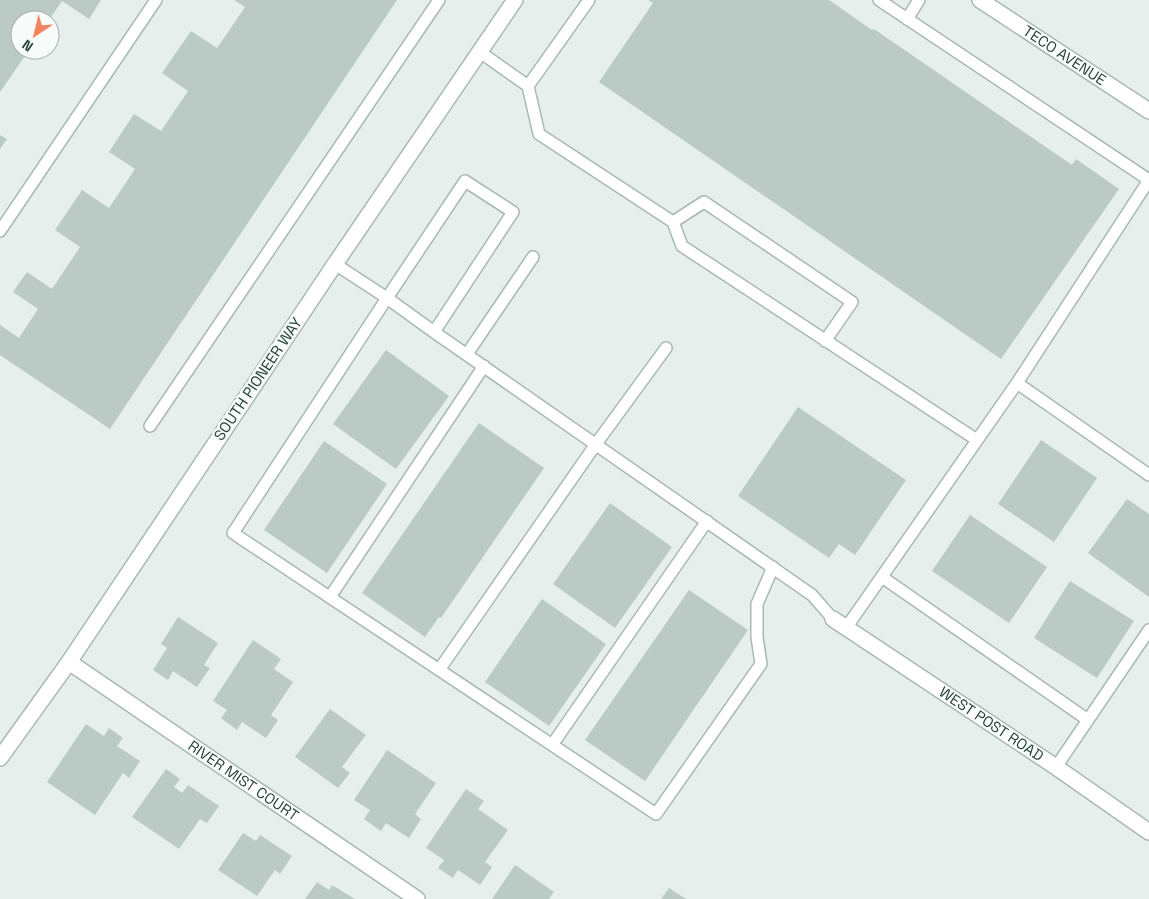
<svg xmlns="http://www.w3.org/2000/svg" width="1149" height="899" viewBox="0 0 1149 899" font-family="'Space Grotesk',sans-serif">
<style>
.building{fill:#bbcac4}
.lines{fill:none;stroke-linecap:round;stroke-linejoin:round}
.service-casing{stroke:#a8b8b2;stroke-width:14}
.pedestrian-casing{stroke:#a8b8b2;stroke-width:18}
.minor-casing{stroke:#a8b8b2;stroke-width:18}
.service{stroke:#fff;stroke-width:11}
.pedestrian{stroke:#fff;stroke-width:15}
.minor{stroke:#fff;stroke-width:15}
.labels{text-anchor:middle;stroke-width:5;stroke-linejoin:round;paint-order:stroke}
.street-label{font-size:15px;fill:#24423a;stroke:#f7fbf9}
</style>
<rect width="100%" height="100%" fill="#e6efeb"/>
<path class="building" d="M 0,0 L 101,0 L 89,19 L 62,1 L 49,20 L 20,20 L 20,50 L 29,50 L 0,92 Z
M 234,0 L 397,0 L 110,429 L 0,355 L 0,325 L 19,338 L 38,309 L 13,292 L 27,272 L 52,289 L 80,247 L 55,230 L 82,190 L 109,208 L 135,169 L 109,152 L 134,114 L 161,131 L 188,91 L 162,73 L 191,31 L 217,48 L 245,7 Z
M 648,0 L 829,0 L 872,30 L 874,29 L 1072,165 L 1076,159 L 1119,189 L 1001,359 L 599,82 L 653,3 Z
M 0,135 L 7,139 L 0,149 Z
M 386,350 L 449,396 L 396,469 L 333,424 Z
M 798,407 L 906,480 L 855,555 L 839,544 L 829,558 L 738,496 Z
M 479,423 L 544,468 L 441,618 L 439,617 L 425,637 L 362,593 Z
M 1041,440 L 1097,478 L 1054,542 L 998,504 Z
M 324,441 L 387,484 L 327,573 L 264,530 Z
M 1127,499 L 1149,514 L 1149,597 L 1088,553 Z
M 610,503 L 672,547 L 615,628 L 553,584 Z
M 970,515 L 1047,567 L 1009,623 L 932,571 Z
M 1070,581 L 1134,621 L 1097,678 L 1034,638 Z
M 689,590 L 748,630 L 645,781 L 585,740 Z
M 542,599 L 606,644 L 549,726 L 485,682 Z
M 178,617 L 218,643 L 204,665 L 210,668 L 197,687 L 173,671 L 168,680 L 153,670 L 167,648 L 161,644 Z
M 253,640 L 281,659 L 274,669 L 293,682 L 271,715 L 278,720 L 266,738 L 242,722 L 237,730 L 221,718 L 227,710 L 213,701 Z
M 330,709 L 366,735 L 342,767 L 350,773 L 338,788 L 295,757 Z
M 86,724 L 104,736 L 109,728 L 123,738 L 117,746 L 140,761 L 129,778 L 123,773 L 95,815 L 47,782 Z
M 387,750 L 436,783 L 415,814 L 421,819 L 409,838 L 386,823 L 381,831 L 364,819 L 370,810 L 354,800 Z
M 166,769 L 180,779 L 174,787 L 182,793 L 188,785 L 219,806 L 207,823 L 200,819 L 179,849 L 132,817 Z
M 466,789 L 484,801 L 478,809 L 508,830 L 485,862 L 492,867 L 480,885 L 458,870 L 453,878 L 438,868 L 444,860 L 426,848 Z
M 243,833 L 256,841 L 260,835 L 292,856 L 280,874 L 275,870 L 257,896 L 218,870 Z
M 515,865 L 554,892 L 549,899 L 492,899 Z
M 317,882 L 329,890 L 332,885 L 355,899 L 305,899 Z
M 669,888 L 686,899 L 661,899 Z"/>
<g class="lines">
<g class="service-casing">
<path id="service" d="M 589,0 L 528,86 L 539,134 L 673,222 L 682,246 L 977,440
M 879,0 L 1149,180
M 907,19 L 919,0
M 480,52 L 528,86
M 673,222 L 704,202 L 852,302 L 825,341
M 0,231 L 156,0
M 335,264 L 387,298 L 233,533 L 656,814 L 761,664 L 757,637 L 757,604 L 773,567
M 434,332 L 513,212 L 465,181 L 387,298 L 434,332 L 812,595 L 833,619
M 467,354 L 533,257
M 1017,383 L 1149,475
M 150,426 L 439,0
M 882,577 L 1088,720
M 330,597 L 484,366
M 846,628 L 1017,383 L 1149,180
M 439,670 L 596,444 L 666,348
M 552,745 L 707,521
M 1056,767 L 1149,630"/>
</g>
<g class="pedestrian-casing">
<path id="pedestrian" d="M 180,496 L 241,405"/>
</g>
<g class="minor-casing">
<g id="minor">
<path id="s1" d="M 980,0 L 1149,111"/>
<path d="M 241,405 L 335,264 L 515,0"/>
<path id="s2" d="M 833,619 L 1056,767 L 1149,832"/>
<path id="s3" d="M 69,662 L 417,899"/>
<path d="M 0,758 L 69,662 L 180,496"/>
</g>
</g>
<use href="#service" class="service"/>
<use href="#pedestrian" class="pedestrian"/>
<use href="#minor" class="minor"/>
</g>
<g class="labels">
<g class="street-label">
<text dy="5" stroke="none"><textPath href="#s1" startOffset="101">TECO AVENUE</textPath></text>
<text transform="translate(258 379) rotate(-56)" y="5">SOUTH PIONEER WAY</text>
<text dy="5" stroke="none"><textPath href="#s2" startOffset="190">WEST POST ROAD</textPath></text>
<text dy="5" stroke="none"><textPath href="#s3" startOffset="211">RIVER MIST COURT</textPath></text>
</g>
</g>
<g transform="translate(35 35) rotate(215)"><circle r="24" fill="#f7fbf9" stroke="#a3b1ad"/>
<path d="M0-4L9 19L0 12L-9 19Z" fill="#f4845f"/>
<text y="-8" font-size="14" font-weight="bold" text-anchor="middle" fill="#24423a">N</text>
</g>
</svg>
